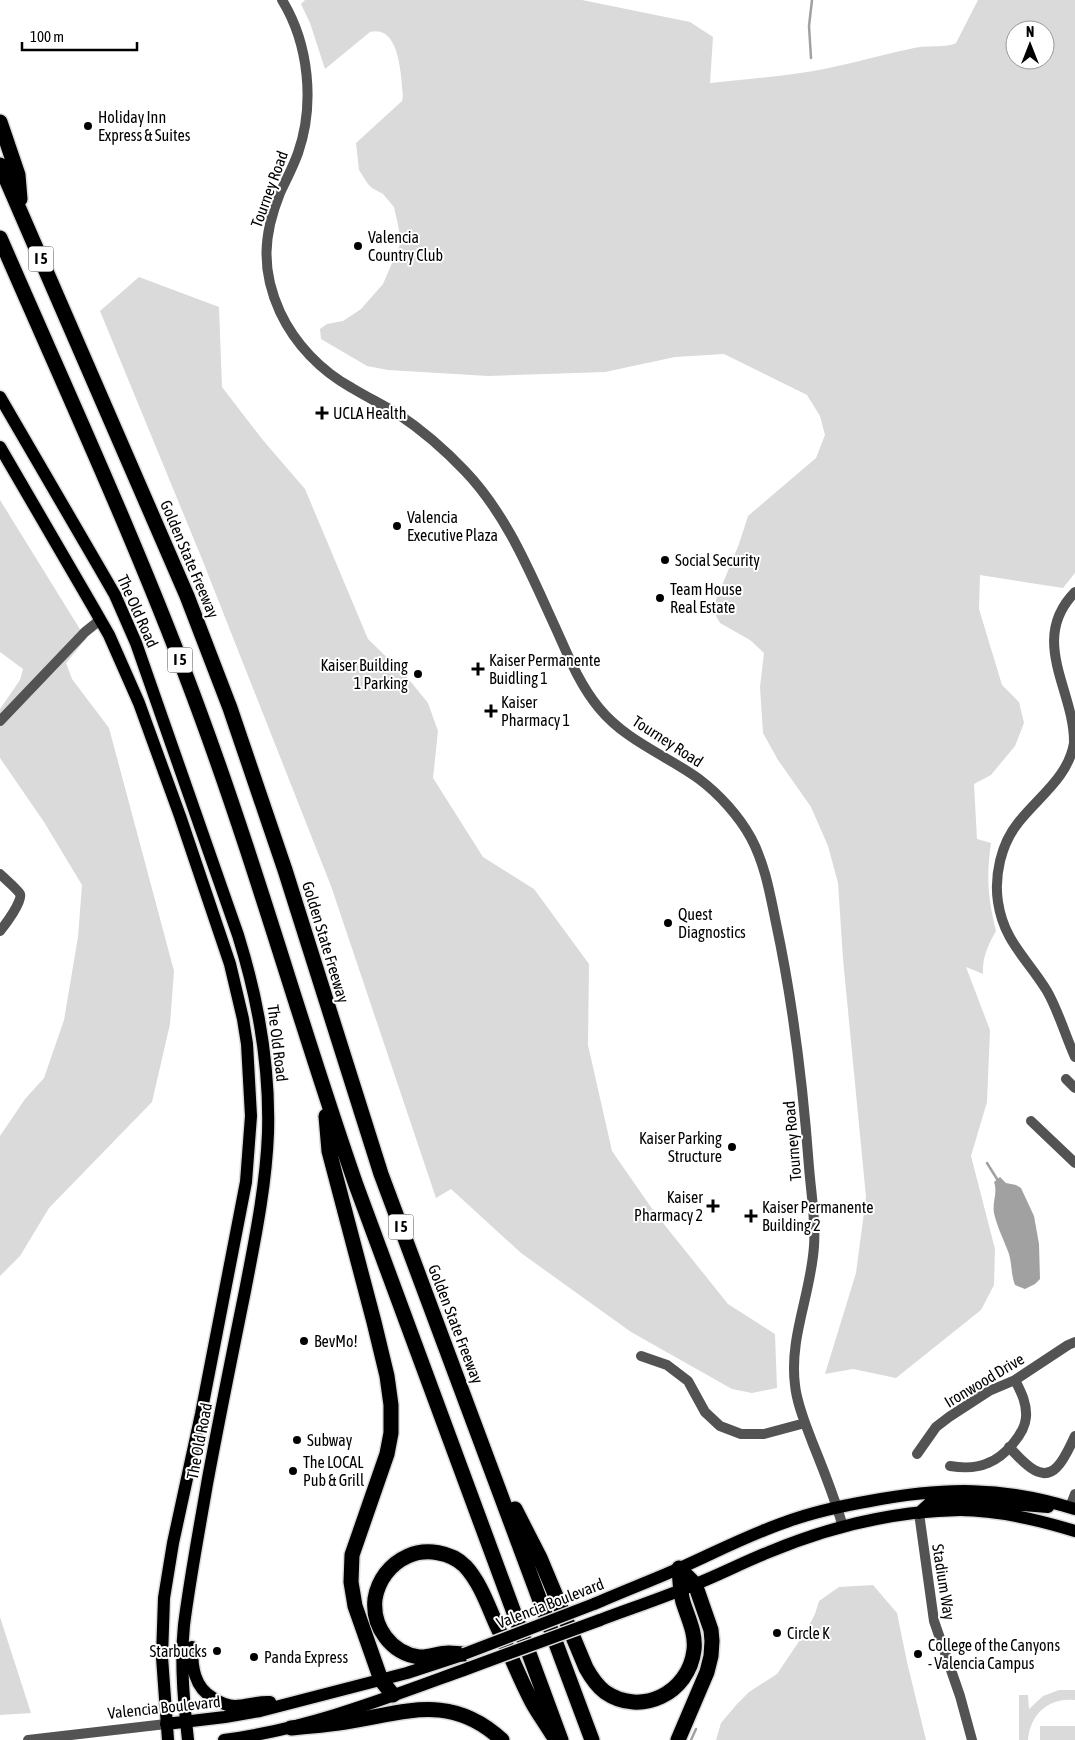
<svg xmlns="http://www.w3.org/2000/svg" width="1075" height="1740" viewBox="0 0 1075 1740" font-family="'Asap Condensed',sans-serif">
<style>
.green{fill:#dadada;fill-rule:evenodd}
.water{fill:#a1a1a1}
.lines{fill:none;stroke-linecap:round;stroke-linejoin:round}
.stream{stroke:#a1a1a1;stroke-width:2.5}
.major-casing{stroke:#dbdbdb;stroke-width:15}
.highway-casing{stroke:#dbdbdb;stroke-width:18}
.minor{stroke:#535353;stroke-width:10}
.major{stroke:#000;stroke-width:12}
.highway{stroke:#000;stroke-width:15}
.major-bridge-casing{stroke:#dbdbdb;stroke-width:15;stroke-linecap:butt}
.major-bridge{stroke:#000;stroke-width:12}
.poi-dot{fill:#000;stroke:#fff;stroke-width:2}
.labels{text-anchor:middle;stroke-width:4;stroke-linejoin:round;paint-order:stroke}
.shield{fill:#fff;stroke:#4c4c4c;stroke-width:1}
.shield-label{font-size:15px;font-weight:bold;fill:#000}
.poi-label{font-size:16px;fill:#000;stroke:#fff;text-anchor:start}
.street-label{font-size:16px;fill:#000;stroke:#fff}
</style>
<rect width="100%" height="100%" fill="#fff"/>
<path class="green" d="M 305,0 L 582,0 L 690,22 L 713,37 L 710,83 C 748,79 787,76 824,69 C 855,63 884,54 914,48 C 926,45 947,48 956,43 L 978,0 L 1075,0 L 1075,573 L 1063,588 L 980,575 L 979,609 L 1002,685 L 1019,702 L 1024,723 L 1015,746 L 991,775 L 974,784 L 977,839 L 991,843 C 986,878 988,898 996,931 C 988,945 982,958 983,974 L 966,967 L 990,1030 L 987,1102 L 971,1156 L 995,1249 L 994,1285 L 981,1310 L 896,1378 L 853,1369 L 825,1374 L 856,1273 L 866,1197 L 843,959 L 838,883 L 828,846 L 811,807 L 778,760 L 763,733 L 760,687 L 764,653 L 750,640 L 720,623 L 715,614 L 716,600 L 739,544 L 748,516 L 816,458 L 825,435 L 820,416 L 807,395 L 724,354 L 675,357 L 605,372 L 488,376 L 388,370 L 367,366 L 321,339 L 320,329 L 327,324 L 343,321 L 361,309 L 383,284 L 401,242 L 398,225 L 394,207 L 383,194 L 372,188 L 368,184 L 359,170 L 356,143 L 402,101 L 403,95 C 401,77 400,24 370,32 L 325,69 L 310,23 L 301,4 ZM 1015,30 L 1045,30 L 1045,60 L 1015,60 Z
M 139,277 L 219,307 L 222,387 L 262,439 L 305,489 L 368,639 L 407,677 L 428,703 L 438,731 L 433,778 L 483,857 L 534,889 L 589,964 L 588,1045 L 612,1151 L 655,1213 L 728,1304 L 775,1334 L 777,1388 L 752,1393 L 732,1389 L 631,1332 L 521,1253 L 451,1189 L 436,1198 L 331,886 L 202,559 L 100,311 Z
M 0,500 L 86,639 L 66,663 L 72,679 L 109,728 L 174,971 L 170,1024 L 152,1102 L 49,1208 L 20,1256 L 0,1276 L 0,1136 L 25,1099 L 44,1078 L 64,1020 L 78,937 L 82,885 L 44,822 L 0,758 L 0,709 L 20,680 L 23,669 L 0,652 Z
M 873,1585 L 897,1613 L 907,1662 L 926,1740 L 716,1740 L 721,1723 L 737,1704 L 749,1692 L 777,1674 L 806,1631 L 815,1614 L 819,1601 L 839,1587 Z
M 0,1617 L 31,1713 L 0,1715 Z
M 1059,1690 L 1075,1690 L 1075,1700 C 1049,1697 1030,1714 1028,1740 L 1019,1740 L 1019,1695 L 1028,1695 L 1029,1709 L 1043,1696 Z
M 1040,1726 L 1075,1726 L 1075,1740 L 1040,1740 Z"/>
<path class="water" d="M 1000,1177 L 1006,1183 L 1016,1185 L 1021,1188 L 1034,1216 L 1039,1244 L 1040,1279 L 1035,1284 L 1025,1289 L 1015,1285 C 1011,1275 1012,1264 1009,1254 C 1004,1240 997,1227 994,1213 C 992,1202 998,1193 994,1182 Z"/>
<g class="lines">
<path class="stream" d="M 811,58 L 809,26 L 812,0
M 987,1163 L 997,1179
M 691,1740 L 696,1729"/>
<g class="major-casing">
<path id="major" d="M 0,397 L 100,569 L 115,595 L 136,643 L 238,935 C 258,999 270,1065 268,1133 C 266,1186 255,1239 245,1291 C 232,1355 219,1419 207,1484 C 199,1531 190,1578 184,1625 C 180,1663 184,1703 188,1740
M 0,447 L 93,607 L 109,635 L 139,703 L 180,816 L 230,964 L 243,1019 L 247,1044 L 251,1116 L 246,1182 L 201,1414 L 173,1543 L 164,1598 L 162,1657 L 168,1740
M 919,1513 L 930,1503 L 943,1502 L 970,1501 L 1048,1507
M 594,1604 C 622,1592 650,1581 678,1569 C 714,1553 748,1535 786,1522 C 813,1512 841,1506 870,1501 C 944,1487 1002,1486 1075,1509
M 600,1620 C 632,1608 665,1597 696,1584 C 721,1574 744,1562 769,1552 C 829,1527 895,1511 960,1510 C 998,1510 1039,1520 1075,1531
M 192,1647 C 192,1667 194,1687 213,1698 C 219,1702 227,1706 235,1706 C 247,1706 258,1701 270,1702
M 166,1724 L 225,1717 L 260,1711 L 407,1673 L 462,1655
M 224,1740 C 309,1729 389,1697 469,1668"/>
</g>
<g class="highway-casing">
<path id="highway" d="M 0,122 L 18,175 L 20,199
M 0,165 L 187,596 L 230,708 L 285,870 L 381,1174 L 592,1740
M 0,238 C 69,397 142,554 201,716 C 258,871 302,1030 356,1185 L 561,1740
M 326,1116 L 329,1151 L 374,1322 L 387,1376 L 391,1405 L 391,1433 L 387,1454 L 352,1555 L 351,1582 L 355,1606 L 381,1680 L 393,1695
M 515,1509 L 540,1558 L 586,1668 C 591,1677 597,1686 605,1692 C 641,1717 689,1693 694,1650 C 696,1633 688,1618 683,1602 C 680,1591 680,1580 679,1568
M 464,1654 C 459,1654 454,1653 449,1653 C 438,1653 429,1658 419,1657 C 391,1653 372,1627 375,1599 C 378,1580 390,1564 408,1556 C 426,1548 451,1552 465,1566 C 480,1582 488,1606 497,1626 C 509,1651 519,1677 532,1702 C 538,1713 546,1724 552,1734
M 291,1728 C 309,1726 327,1725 345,1722 C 405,1713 450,1692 502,1740
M 678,1740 L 707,1672 L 711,1656 L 712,1641 L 711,1630 L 695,1584 L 679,1568"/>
</g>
<path class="minor" d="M 282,0 C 309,44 315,104 298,153 C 293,167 286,180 280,193 C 263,235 261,270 280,312 C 295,344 321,371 352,388 C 367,397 383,405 398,414 C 422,430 445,450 465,471 C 508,516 531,575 557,631 C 569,658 580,685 599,708 C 626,741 666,755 699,779 C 719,794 739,816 751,838 C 765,864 770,894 776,923 C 793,1003 803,1085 809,1167 C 811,1193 816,1221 814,1246 C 811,1294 789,1337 795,1385 C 797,1405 806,1425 813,1444 C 824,1471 835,1499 843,1527
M 1075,592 C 1028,640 1075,691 1074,743 C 1068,778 1038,797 1018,823 C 1001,844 994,876 998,902 C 1004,942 1027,958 1047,991 C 1058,1010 1066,1037 1075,1057
M 0,721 L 85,632 L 100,620
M 0,874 C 4,878 18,890 20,894 C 23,901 5,925 0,931
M 1066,1079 L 1075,1088
M 1031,1121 L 1075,1163
M 641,1356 L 667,1365 L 688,1381 L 705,1412 L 720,1426 L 741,1434 L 764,1434 L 805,1423
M 1009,1447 C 1020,1458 1040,1485 1057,1467 C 1065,1459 1070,1446 1075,1436
M 917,1454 L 936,1427 L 949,1417 L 989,1391 L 1015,1380 L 1068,1345 L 1075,1342
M 950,1466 C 962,1468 977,1468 988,1463 C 1004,1457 1025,1434 1026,1417 C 1027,1403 1021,1392 1015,1380
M 1070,1507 L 1075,1494
M 919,1513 L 934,1621 L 960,1696 L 972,1740
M 28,1740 L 166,1724"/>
<use href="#major" class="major"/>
<use href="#highway" class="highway"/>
<g class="major-bridge-casing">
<path id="major-bridge" d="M 464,1654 L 594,1604
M 469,1668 L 600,1620"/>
</g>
<use href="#major-bridge" class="major-bridge"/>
</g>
<g class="poi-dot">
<circle cx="88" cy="126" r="5"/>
<circle cx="358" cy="246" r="5"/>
<path d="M319.5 405.5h5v5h5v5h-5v5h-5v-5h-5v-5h5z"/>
<circle cx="397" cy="526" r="5"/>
<circle cx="665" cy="560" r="5"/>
<circle cx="660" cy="598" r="5"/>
<path d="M475.5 661.5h5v5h5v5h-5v5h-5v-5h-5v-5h5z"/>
<circle cx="418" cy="674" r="5"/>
<path d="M488.5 703.5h5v5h5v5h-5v5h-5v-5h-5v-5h5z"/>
<circle cx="668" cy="923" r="5"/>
<circle cx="732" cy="1147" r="5"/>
<path d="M710.5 1198.5h5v5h5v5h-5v5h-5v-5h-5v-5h5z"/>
<path d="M748.5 1208.5h5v5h5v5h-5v5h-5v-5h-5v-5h5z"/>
<circle cx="304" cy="1341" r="5"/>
<circle cx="297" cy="1440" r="5"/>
<circle cx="293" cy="1471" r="5"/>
<circle cx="777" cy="1633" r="5"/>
<circle cx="217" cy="1651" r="5"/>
<circle cx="918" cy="1654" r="5"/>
<circle cx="254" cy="1657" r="5"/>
</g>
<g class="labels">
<g class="shield">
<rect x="28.5" y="246.5" width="25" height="25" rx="4"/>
<rect x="167.5" y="647.5" width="25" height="25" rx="4"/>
<rect x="388.5" y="1214.5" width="25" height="25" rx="4"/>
</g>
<g class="shield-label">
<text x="41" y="264">I 5</text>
<text x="180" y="665">I 5</text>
<text x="401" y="1232">I 5</text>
</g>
<g class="poi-label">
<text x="98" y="123">Holiday Inn<tspan x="98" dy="18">Express &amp; Suites</tspan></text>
<text x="368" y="243">Valencia<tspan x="368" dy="18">Country Club</tspan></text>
<text x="333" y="419">UCLA Health</text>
<text x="407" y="523">Valencia<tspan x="407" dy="18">Executive Plaza</tspan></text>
<text x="675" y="566">Social Security</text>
<text x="670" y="595">Team House<tspan x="670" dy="18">Real Estate</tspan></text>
<text x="489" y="666">Kaiser Permanente<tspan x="489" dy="18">Buidling 1</tspan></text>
<text x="408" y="671" text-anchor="end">Kaiser Building<tspan x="408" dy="18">1 Parking</tspan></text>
<text x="501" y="708">Kaiser<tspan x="501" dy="18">Pharmacy 1</tspan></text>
<text x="678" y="920">Quest<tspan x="678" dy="18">Diagnostics</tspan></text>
<text x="722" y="1144" text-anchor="end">Kaiser Parking<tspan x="722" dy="18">Structure</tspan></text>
<text x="703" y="1203" text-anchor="end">Kaiser<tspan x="703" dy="18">Pharmacy 2</tspan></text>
<text x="762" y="1213">Kaiser Permanente<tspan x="762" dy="18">Building 2</tspan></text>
<text x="314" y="1347">BevMo!</text>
<text x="307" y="1446">Subway</text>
<text x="303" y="1468">The LOCAL<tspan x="303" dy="18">Pub &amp; Grill</tspan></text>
<text x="787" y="1639">Circle K</text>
<text x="928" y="1651">College of the Canyons<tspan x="928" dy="18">- Valencia Campus</tspan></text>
<text x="207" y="1657" text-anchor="end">Starbucks</text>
<text x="264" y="1663">Panda Express</text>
</g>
<g class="street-label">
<text transform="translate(269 189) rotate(-70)" y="6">Tourney Road</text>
<text transform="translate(190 559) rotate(67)" y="6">Golden State Freeway</text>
<text transform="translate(138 611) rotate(66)" y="6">The Old Road</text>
<text transform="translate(668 741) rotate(33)" y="6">Tourney Road</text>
<text transform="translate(326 942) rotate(73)" y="6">Golden State Freeway</text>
<text transform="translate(278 1043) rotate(83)" y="6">The Old Road</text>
<text transform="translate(792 1141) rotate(-95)" y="6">Tourney Road</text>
<text transform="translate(456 1324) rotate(69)" y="6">Golden State Freeway</text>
<text transform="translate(984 1380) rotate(-31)" y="6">Ironwood Drive</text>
<text transform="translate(199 1441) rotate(-79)" y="6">The Old Road</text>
<text transform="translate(944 1582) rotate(81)" y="6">Stadium Way</text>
<text transform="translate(550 1603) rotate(-21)" y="6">Valencia Boulevard</text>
<text transform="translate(164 1707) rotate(-6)" y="6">Valencia Boulevard</text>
</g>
</g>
<g transform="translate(1030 45)"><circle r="24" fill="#ffffff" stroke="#999999"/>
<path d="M0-4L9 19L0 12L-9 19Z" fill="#000000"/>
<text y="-8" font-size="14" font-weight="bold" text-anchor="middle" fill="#000000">N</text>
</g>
<path d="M22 42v8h115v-8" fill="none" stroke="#000000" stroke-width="2.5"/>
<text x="30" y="42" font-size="15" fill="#000000" stroke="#ffffff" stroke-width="4" paint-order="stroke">100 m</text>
</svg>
